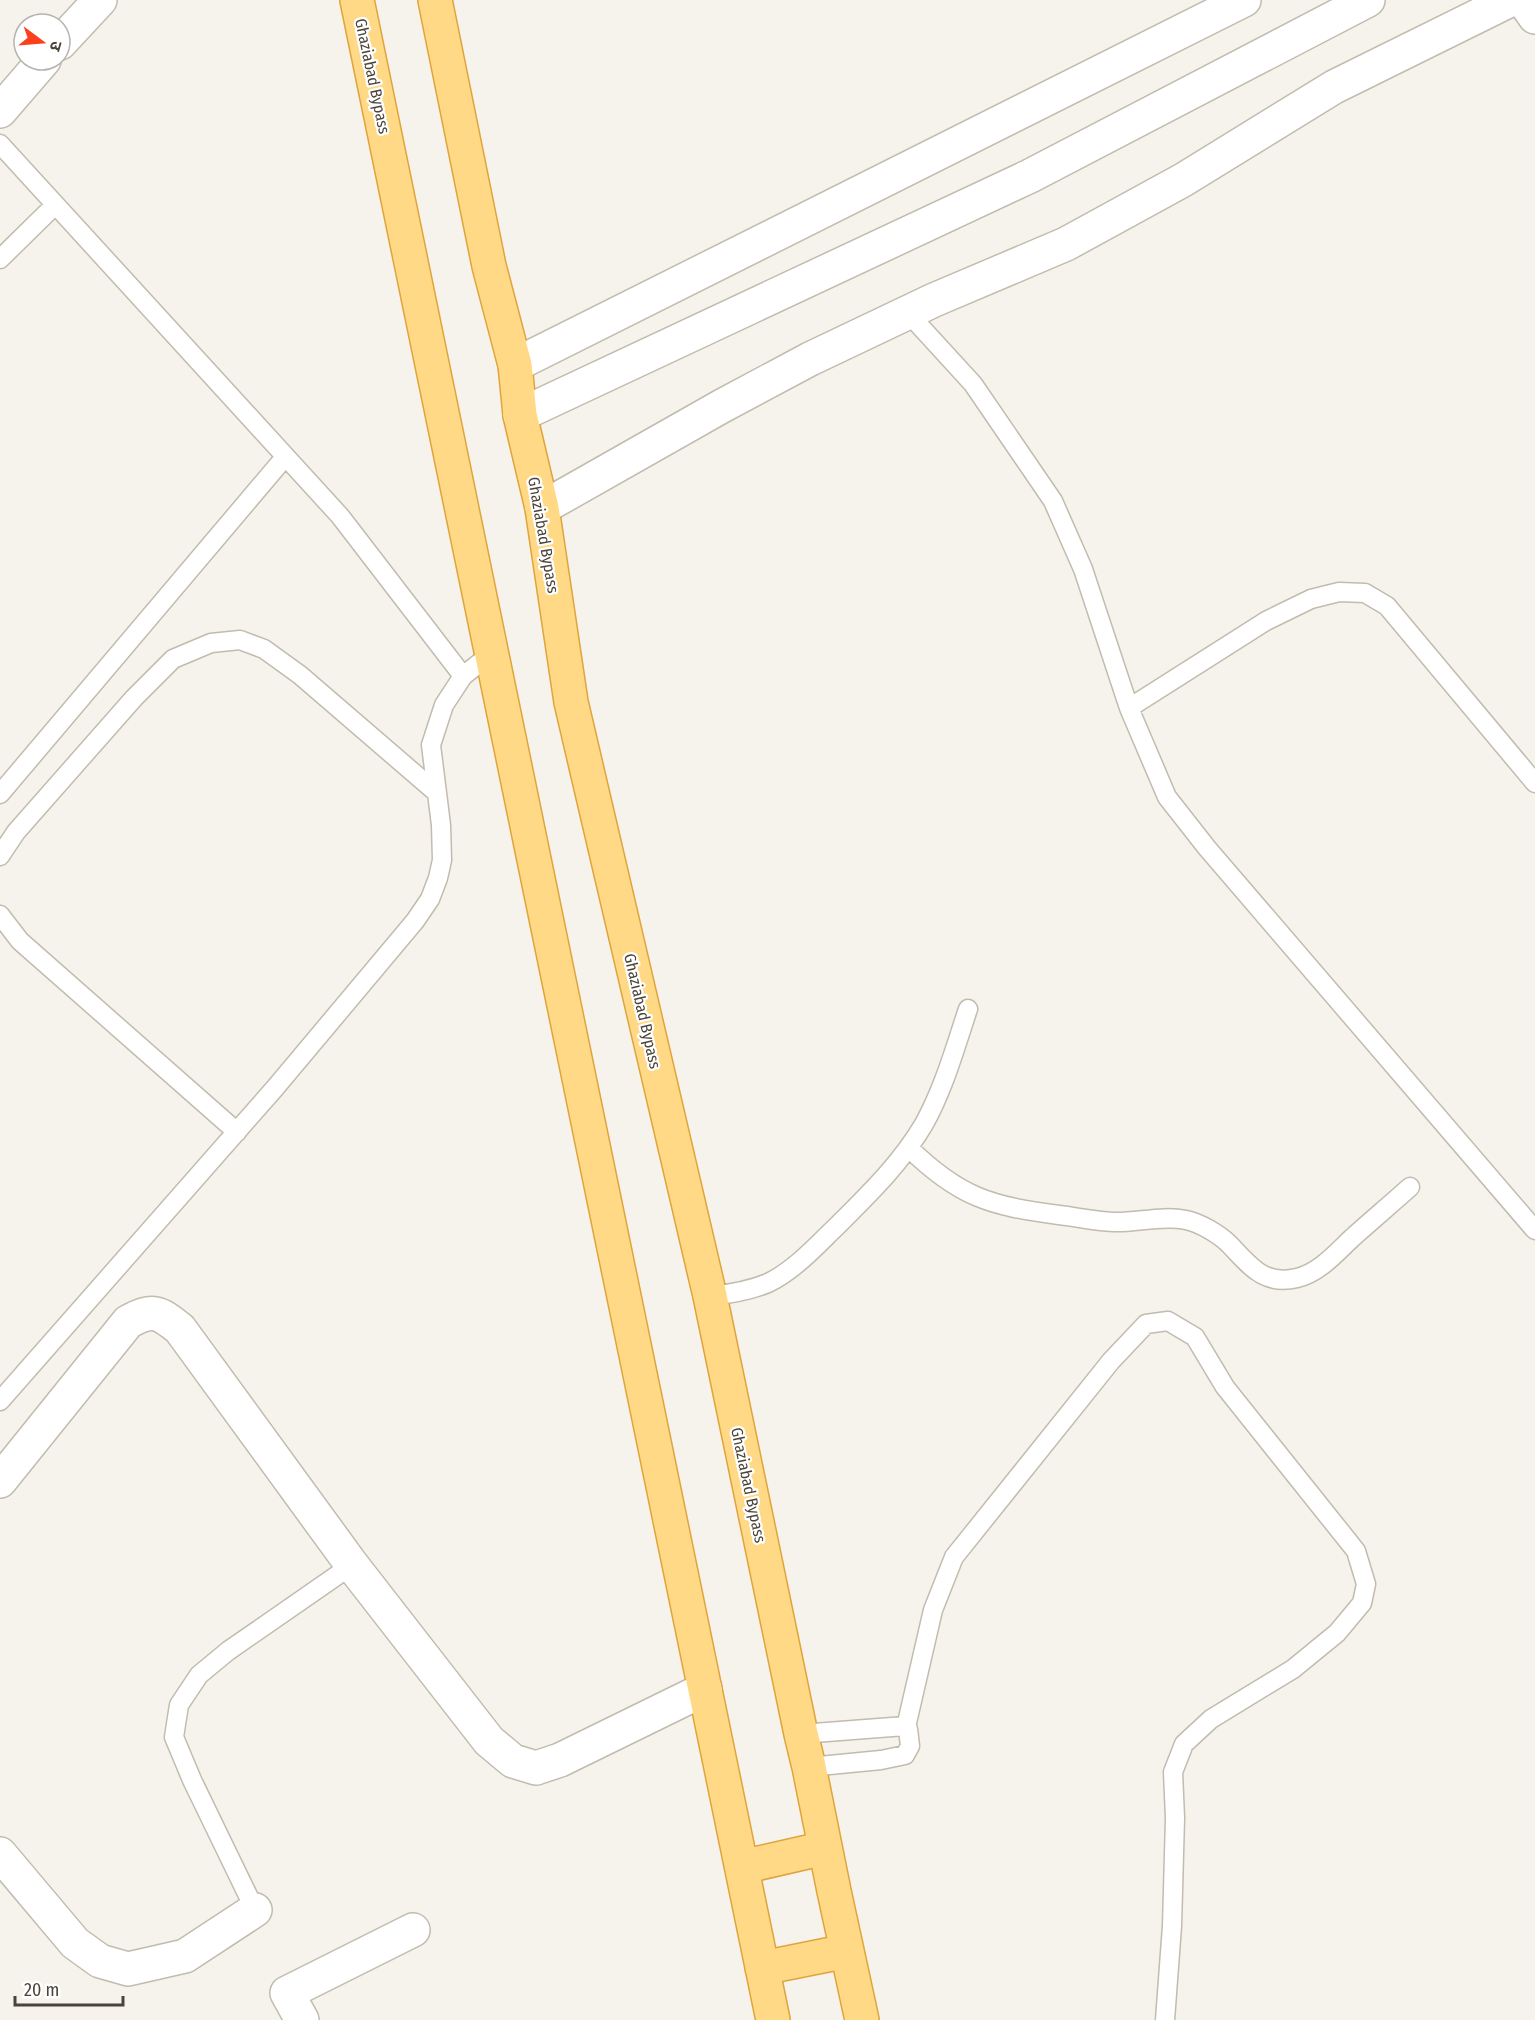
<svg xmlns="http://www.w3.org/2000/svg" width="1535" height="2020" viewBox="0 0 1535 2020" font-family="'Fira Sans Condensed','Noto Sans Devanagari',sans-serif">
<style>
.lines{fill:none;stroke-linecap:round;stroke-linejoin:round}
.service-casing{stroke:#c2bbae;stroke-width:21}
.minor-casing{stroke:#c2bbae;stroke-width:36}
.trunk-casing{stroke:#e0a43c;stroke-width:36}
.service{stroke:#fff;stroke-width:18}
.minor{stroke:#fff;stroke-width:33}
.trunk{stroke:#ffd985;stroke-width:33}
.labels{text-anchor:middle;stroke-width:4.5;stroke-linejoin:round;paint-order:stroke}
.street-label{font-size:16px;fill:#4b4439;stroke:#fff}
</style>
<rect width="100%" height="100%" fill="#f6f3ec"/>
<g class="lines">
<g class="service-casing">
<path id="service" d="M 0,144 L 340,516 L 463,676
M 0,259 L 55,205
M 908,313 L 973,384 L 1053,501 L 1083,569 L 1129,708 L 1167,797 L 1207,848 L 1535,1230
M 1129,708 L 1266,621 L 1311,599 L 1339,592 L 1365,593 L 1387,606 L 1535,783
M 0,794 L 285,457
M 0,856 L 16,832 L 134,698 L 173,659 L 211,643 L 240,640 L 264,649 L 300,675 L 437,793
M 0,915 L 20,941 L 237,1132
M 909,1148 C 959,1197 990,1206 1059,1215 C 1076,1217 1095,1221 1113,1222 C 1136,1223 1162,1215 1186,1220 C 1200,1223 1219,1234 1229,1244 C 1250,1266 1264,1286 1297,1278 C 1319,1273 1336,1253 1352,1238 C 1371,1221 1391,1204 1410,1187
M 710,1296 C 730,1294 749,1291 768,1283 C 795,1270 817,1245 838,1225 C 870,1193 901,1163 924,1124 C 944,1088 955,1048 968,1009
M 0,1401 L 275,1088 L 415,921 L 430,899 L 438,878 L 442,860 L 441,825 L 431,745 L 444,705 L 463,676 L 492,653
M 906,1727 L 933,1610 L 954,1557 L 1111,1361 L 1146,1324 L 1168,1321 L 1195,1337 L 1225,1387 L 1356,1551 L 1366,1584 L 1362,1603 L 1337,1633 L 1293,1669 L 1211,1719 L 1184,1744 L 1173,1772 L 1175,1818 L 1172,1926 L 1165,2020
M 801,1734 L 905,1726 L 908,1729 L 910,1746 L 905,1755 L 881,1760 L 809,1767
M 255,1910 L 192,1780 L 174,1737 L 179,1705 L 199,1675 L 228,1651 L 352,1565"/>
</g>
<g class="minor-casing">
<path id="minor" d="M 1523,0 L 1535,17
M 60,43 L 100,0
M 0,111 L 44,60
M 515,365 L 1244,0
M 520,415 L 1030,176 L 1368,0
M 542,508 L 722,406 L 810,359 L 934,300 L 1066,244 L 1183,180 L 1334,87 L 1510,0
M 0,1481 L 128,1322 C 153,1308 159,1312 180,1329 L 352,1565 L 489,1741 L 513,1761 L 536,1768 L 560,1760 L 705,1689
M 0,1854 L 75,1943 L 100,1961 L 128,1969 L 185,1956 L 255,1910
M 302,2020 L 287,1993 L 413,1930"/>
</g>
<g class="trunk-casing">
<path id="trunk" d="M 357,0 L 773,2020
M 435,0 L 489,266 L 515,365 L 520,415 L 542,508 L 571,702 L 710,1296 L 801,1734 L 809,1767 L 834,1891 L 862,2020
M 742,1867 L 825,1848
M 762,1968 L 847,1951"/>
</g>
<use href="#service" class="service"/>
<use href="#minor" class="minor"/>
<use href="#trunk" class="trunk"/>
</g>
<g class="labels">
<g class="street-label">
<text transform="translate(373 76) rotate(78)" y="6">Ghaziabad Bypass</text>
<text transform="translate(544 535) rotate(80)" y="6">Ghaziabad Bypass</text>
<text transform="translate(643 1011) rotate(77)" y="6">Ghaziabad Bypass</text>
<text transform="translate(749 1485) rotate(78)" y="6">Ghaziabad Bypass</text>
</g>
</g>
<g transform="translate(42 42) rotate(106)"><circle r="28" fill="#ffffff" stroke="#b7b4b0" stroke-width="1.5"/>
<path d="M0-4.5L10 22L0 15L-10 22Z" fill="#fc3f1d"/>
<text y="-9" font-size="16" font-weight="bold" text-anchor="middle" fill="#4b4439">उ</text>
</g>
<path d="M15 1996v9h108v-9" fill="none" stroke="#4b4439" stroke-width="3"/>
<text x="24" y="1996" font-size="18" fill="#4b4439" stroke="#ffffff" stroke-width="4.5" paint-order="stroke">20 m</text>
</svg>
